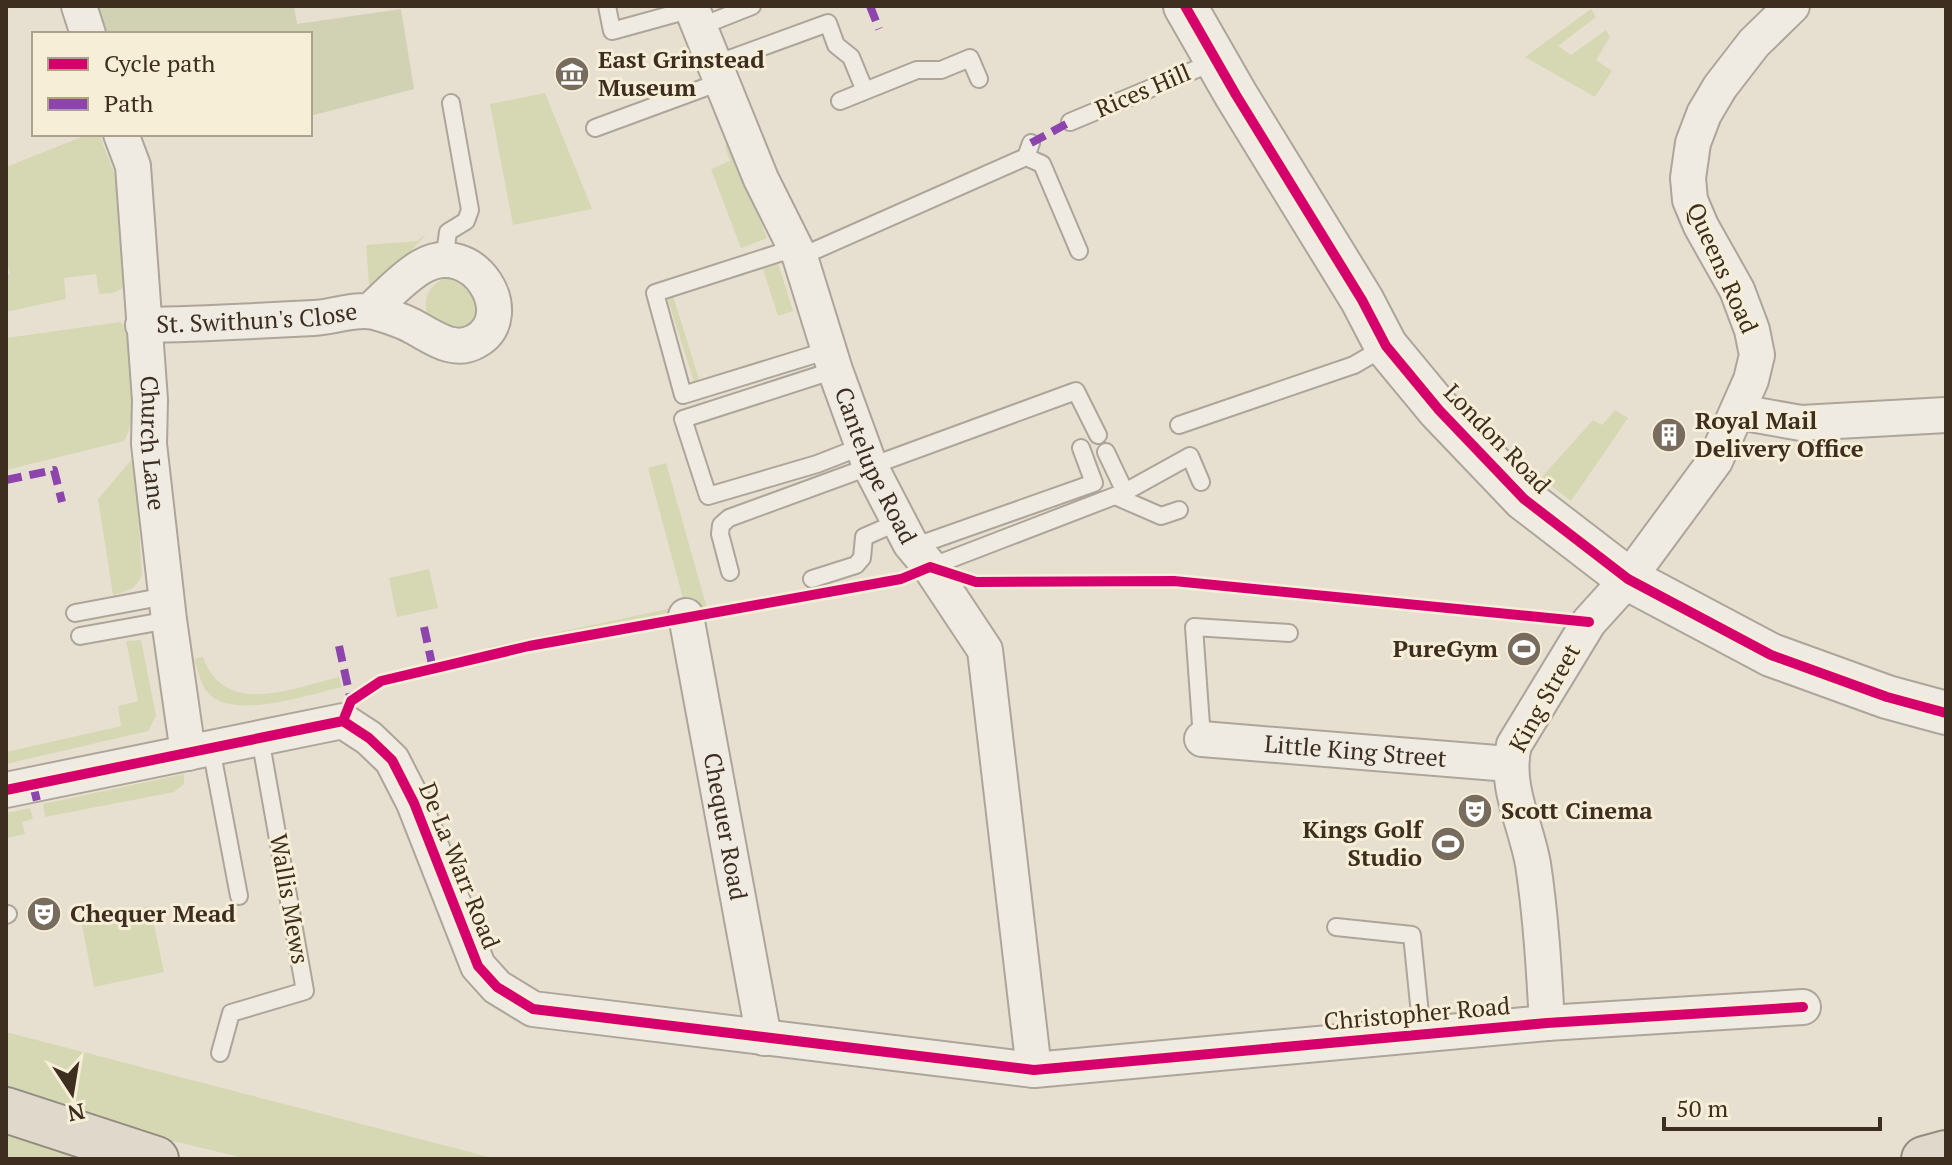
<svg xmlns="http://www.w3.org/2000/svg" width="1952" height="1165" viewBox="0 0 1952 1165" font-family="'PT Serif',serif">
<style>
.green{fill:#d6d7b3}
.cemetery{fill:#d1d1b3}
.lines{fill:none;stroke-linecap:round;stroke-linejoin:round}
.service-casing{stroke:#ada599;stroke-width:20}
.minor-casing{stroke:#ada599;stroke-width:38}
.tertiary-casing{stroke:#ada599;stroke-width:46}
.trunk-casing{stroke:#928b80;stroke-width:48}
.service{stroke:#efebe3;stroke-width:16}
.minor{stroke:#efebe3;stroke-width:34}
.tertiary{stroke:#efebe3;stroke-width:42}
.trunk{stroke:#e0d9cb;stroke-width:44}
.quiet{stroke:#8e44ad;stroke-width:8;stroke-dasharray:16 8;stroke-linecap:butt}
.cycleway-casing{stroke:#f7eed8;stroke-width:15}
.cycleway{stroke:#d6006c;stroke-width:10}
.labels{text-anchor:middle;stroke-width:6;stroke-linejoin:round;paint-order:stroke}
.poi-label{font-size:24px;font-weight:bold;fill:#3d2e20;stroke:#f7eed8;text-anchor:start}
.street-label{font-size:24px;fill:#3d2e20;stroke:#f7eed8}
</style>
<rect width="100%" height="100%" fill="#e7e0d1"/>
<path class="green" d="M 1591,9 L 1596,17 L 1558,46 L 1571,55 L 1606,30 L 1610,37 L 1596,60 L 1612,71 L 1595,97 L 1525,57 Z
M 545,93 L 592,209 L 513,225 L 490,104 Z
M 89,134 L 99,134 L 117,180 L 125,287 L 113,293 L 99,294 L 96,274 L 64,278 L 66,299 L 6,312 L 6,275 L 10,274 L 6,258 L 6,167 Z
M 731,144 L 767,238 L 741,248 L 711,169 L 730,161 L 725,146 Z
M 427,233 L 370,297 L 366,245 L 417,241 Z
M 775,261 L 778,263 L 793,311 L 778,316 L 762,266 L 673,296 L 699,379 L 694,382 L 667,297 Z
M 452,277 L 469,281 L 481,313 L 462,333 L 428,319 C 422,298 429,281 452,277 Z
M 120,322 L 128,328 C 131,356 139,418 124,441 L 6,470 L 6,338 Z
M 1615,410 L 1628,418 L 1571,501 L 1541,478 L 1593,420 L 1602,425 Z
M 134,457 L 142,574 C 138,588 126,592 113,595 L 98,499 Z
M 666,463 L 707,608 L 687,612 L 685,606 L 648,468 Z
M 429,569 L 438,608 L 397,617 L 389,578 Z
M 668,609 L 669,616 L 577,632 L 489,652 L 488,647 Z
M 141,640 L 156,716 L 148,731 L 6,764 L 6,752 L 121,726 L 118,706 L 138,701 L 126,641 Z
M 203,657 C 224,718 293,688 339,677 L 342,687 C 310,694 233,721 208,693 C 200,684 198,670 194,659 Z
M 184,774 L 184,784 L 174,792 L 45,817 L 43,804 Z
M 30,808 L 33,819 L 22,822 L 25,834 L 6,838 L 6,813 Z
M 150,906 L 164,972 L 94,987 L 81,920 Z
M 6,1032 L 497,1159 L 248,1159 L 169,1140 L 6,1089 Z
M 6,1123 L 104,1159 L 6,1159 Z"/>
<path class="cemetery" d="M 89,6 L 294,6 L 297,24 L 401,9 L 414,89 L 310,116 L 310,34 L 95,34 Z"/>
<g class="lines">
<g class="service-casing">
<path id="service" d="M 607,6 L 612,31 L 692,9
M 699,27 L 752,6
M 713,65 L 828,23 L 836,45 L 851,57 L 865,91
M 840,101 L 917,70 L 941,70 L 970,58 L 979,79
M 1070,122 L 1216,61
M 595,128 L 720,82
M 1026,157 L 1042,164 L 1079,251
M 795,248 L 655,293 L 683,395 L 829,350
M 800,257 L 1026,157 L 1031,143
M 444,261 L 448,232 L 466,221 L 470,210 L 451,103
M 835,370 L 683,419 L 708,496 L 817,464 L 863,446
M 1179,425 L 1354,365 L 1385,347
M 1125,492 L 1190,456 L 1201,482
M 1115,496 L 1161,516 L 1179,510
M 913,547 L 1094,483 L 1081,448
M 930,567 L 1125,492 L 1106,452
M 730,572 L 720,534 L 721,525 L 729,518 L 1076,391 L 1098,435
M 812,579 L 856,565 L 862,558 L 864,537 L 898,522
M 75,613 L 166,596
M 80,636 L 169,620
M 1202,739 L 1194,627 L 1289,633
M 211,748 L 239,896
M 6,915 L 8,914
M 1336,927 L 1412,935 L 1422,1034
M 220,1053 L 231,1013 L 305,991 L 260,738"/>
</g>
<g class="minor-casing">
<g id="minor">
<path d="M 79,6 L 88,34"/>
<path id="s1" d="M 691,6 L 761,179 L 800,257 L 835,370 L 870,466 L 910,543 L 930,567 L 985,650 L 1034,1070"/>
<path id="s2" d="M 121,134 L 133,166 L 150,400 L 149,444 L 169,620 L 188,753"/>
<path id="s3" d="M 143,325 C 200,324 257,321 314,318 C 333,317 356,308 374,312 C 388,316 402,320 414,327 C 433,337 454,354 476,341 C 521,316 474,236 421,267 C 402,278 386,297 370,311"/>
<path d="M 1739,412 L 1801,423 L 1946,415"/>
<path id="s4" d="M 686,616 L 764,1038"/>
<path id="s5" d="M 1202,739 L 1509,764"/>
<path d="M 6,790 L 343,721 L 369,738 L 392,760 L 414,803 L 478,966 L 497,987 L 533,1009 L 1034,1070 L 1547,1023 L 1803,1007"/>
<path d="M 1547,1023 C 1544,970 1541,917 1533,864 C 1526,824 1504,786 1514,745 L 1589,622 L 1628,579 L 1715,461 L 1751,380 L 1757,355 L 1752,330 L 1737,290 L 1701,226 L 1690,200 L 1688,178 L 1693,143 L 1704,114 L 1720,87 L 1754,43 L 1792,6"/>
</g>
</g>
<g class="tertiary-casing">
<path id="tertiary" d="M 1185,6 L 1236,95 L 1362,300 L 1386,346 L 1439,410 L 1524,499 L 1628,579 L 1771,655 L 1887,697 L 1946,713"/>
</g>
<g class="trunk-casing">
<path id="trunk" d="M 6,1110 L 156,1159
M 1924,1159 L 1946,1153"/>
</g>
<use href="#service" class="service"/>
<use href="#minor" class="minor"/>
<use href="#tertiary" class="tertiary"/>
<use href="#trunk" class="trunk"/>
<path class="quiet" d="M 870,6 L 879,29
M 1031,143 L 1070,122
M 6,480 L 54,470 L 62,502
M 424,627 L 433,669
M 339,646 L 351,701
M 33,785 L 38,805"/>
<g class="cycleway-casing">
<path id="cycleway" d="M 1185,6 L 1236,95 L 1362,300 L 1386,346 L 1439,410 L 1524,499 L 1628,579 L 1771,655 L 1887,697 L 1946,713
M 343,721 L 351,701 L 381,681 L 529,646 L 901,579 L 930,567 L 976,582 L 1174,581 L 1589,622
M 6,790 L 343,721 L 369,738 L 392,760 L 414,803 L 478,966 L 497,987 L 533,1009 L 1034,1070 L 1547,1023 L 1803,1007"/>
</g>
<use href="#cycleway" class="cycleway"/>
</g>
<defs>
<g id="museum-disc" transform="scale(1.8)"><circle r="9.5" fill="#786c5e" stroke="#f7eed8"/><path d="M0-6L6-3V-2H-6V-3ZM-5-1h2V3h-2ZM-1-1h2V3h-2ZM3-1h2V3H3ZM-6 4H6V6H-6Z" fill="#fff"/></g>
<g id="building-disc" transform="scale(1.8)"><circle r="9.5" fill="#786c5e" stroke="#f7eed8"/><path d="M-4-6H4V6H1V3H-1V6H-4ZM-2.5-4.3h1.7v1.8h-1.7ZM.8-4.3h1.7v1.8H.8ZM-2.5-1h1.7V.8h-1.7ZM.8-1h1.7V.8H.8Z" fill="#fff"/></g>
<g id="stadium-disc" transform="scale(1.8)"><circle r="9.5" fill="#786c5e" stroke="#f7eed8"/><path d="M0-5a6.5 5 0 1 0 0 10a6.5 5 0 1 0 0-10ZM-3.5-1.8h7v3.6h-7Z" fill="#fff"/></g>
<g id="theatre-disc" transform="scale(1.8)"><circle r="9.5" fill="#786c5e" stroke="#f7eed8"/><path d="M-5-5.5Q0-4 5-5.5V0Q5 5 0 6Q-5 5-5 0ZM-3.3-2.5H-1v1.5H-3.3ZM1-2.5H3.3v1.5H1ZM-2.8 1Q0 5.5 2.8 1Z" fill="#fff"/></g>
</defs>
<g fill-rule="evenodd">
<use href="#museum-disc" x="572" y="74"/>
<use href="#building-disc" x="1669" y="435"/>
<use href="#stadium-disc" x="1524" y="649"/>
<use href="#theatre-disc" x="1475" y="811"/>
<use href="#stadium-disc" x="1448" y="844"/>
<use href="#theatre-disc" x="44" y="914"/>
</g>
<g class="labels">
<g class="poi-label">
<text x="598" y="68">East Grinstead<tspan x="598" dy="28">Museum</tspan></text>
<text x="1695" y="429">Royal Mail<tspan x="1695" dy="28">Delivery Office</tspan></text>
<text x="1498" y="657" text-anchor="end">PureGym</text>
<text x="1501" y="819">Scott Cinema</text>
<text x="1422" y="838" text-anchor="end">Kings Golf<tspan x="1422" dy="28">Studio</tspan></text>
<text x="70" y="922">Chequer Mead</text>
</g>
<g class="street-label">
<text transform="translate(1143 91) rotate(-23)" y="8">Rices Hill</text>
<text transform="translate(1722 268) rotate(66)" y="8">Queens Road</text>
<text dy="8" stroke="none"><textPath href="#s3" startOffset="114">St. Swithun's Close</textPath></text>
<text transform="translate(1497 439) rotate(46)" y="8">London Road</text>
<text dy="8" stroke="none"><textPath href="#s2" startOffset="312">Church Lane</textPath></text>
<text dy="8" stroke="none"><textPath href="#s1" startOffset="496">Cantelupe Road</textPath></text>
<text transform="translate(1545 698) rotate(-61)" y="8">King Street</text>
<text dy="8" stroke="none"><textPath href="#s5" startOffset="154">Little King Street</textPath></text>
<text dy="8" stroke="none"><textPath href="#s4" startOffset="214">Chequer Road</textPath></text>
<text transform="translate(459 866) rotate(68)" y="8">De La Warr Road</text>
<text transform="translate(289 899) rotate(80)" y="8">Wallis Mews</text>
<text transform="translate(1417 1014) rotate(-5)" y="8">Christopher Road</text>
</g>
</g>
<rect width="1952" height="1165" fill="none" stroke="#3d2e20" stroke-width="16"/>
<rect x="32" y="32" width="280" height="104" fill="#f7eed8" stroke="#ada18e" stroke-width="2"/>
<rect x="48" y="58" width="40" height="12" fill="#d6006c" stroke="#ada18e" stroke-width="2"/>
<text x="104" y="72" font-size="24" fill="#3d2e20">Cycle path</text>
<rect x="48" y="98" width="40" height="12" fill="#8e44ad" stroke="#ada18e" stroke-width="2"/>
<text x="104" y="112" font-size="24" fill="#3d2e20">Path</text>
<g transform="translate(72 1093) rotate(168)" stroke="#f7eed8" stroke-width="6" paint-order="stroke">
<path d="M0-6L14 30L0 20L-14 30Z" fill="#3d2e20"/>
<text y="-12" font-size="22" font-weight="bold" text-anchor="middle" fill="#3d2e20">N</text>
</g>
<path d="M1664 1117v12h216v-12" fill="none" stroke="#3d2e20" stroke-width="4"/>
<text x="1676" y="1117" font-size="24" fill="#3d2e20" stroke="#f7eed8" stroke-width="6" paint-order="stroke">50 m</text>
</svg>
